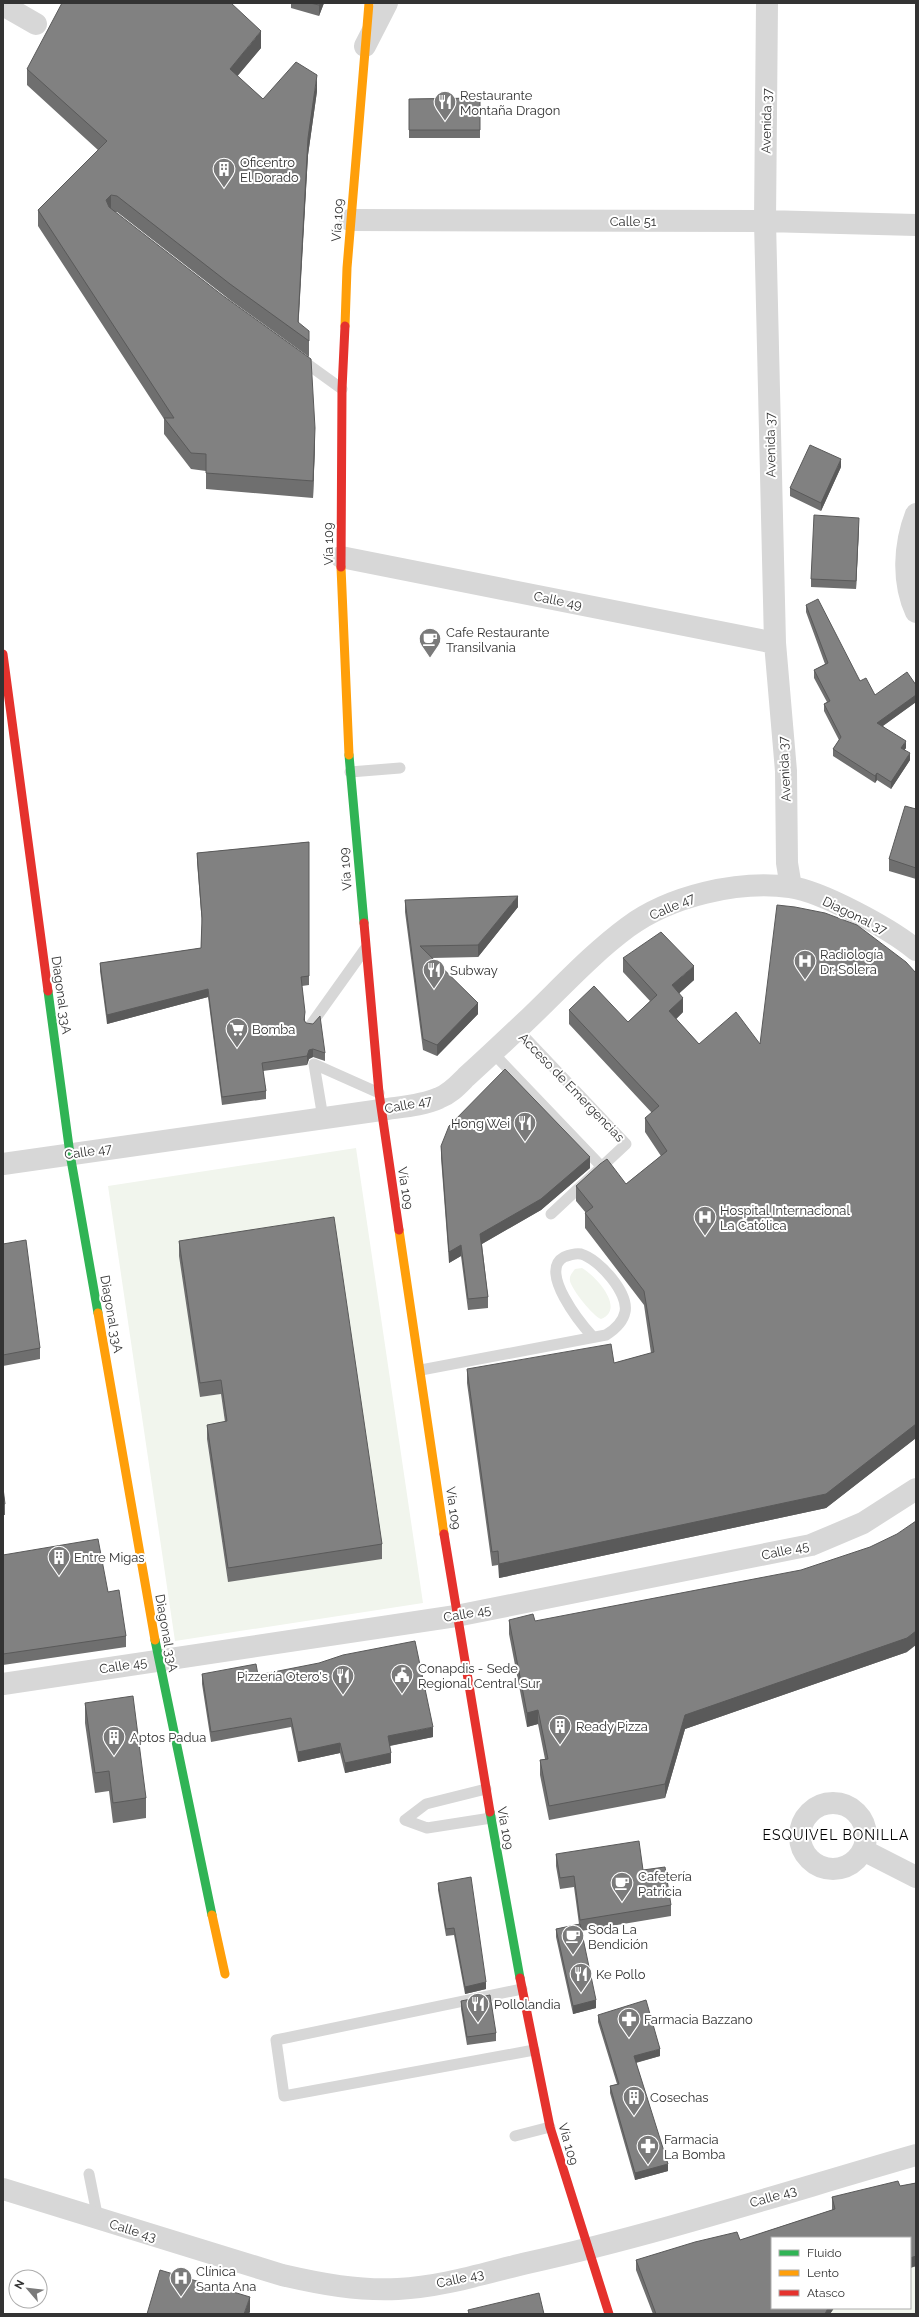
<svg xmlns="http://www.w3.org/2000/svg" width="919" height="2317" viewBox="0 0 919 2317" font-family="Raleway,sans-serif">
<style>
.green{fill:#f1f5ed;fill-rule:evenodd}
.lines{fill:none;stroke-linecap:round;stroke-linejoin:round}
.lane{stroke:#d7d7d7;stroke-width:11}
.street{stroke:#d7d7d7;stroke-width:22}
.fast{stroke:#30b455;stroke-width:9}
.slow{stroke:#ff9f0a;stroke-width:9}
.jam{stroke:#e5322d;stroke-width:9}
.wall{fill:#6f6f6f}
.shaded-wall{fill:#5a5a5a}
.building{fill:#818181;stroke:#5a5a5a}
.labels{text-anchor:middle;stroke-width:4;stroke-linejoin:round;paint-order:stroke}
.poi-label{font-size:13px;fill:#333;stroke:#fff;text-anchor:start}
.street-label{font-size:13px;fill:#333;stroke:#fff}
.neighbourhood-label{font-size:14px;letter-spacing:1px;fill:#000;stroke:#fff}
</style>
<rect width="100%" height="100%" fill="#fff"/>
<path class="green" d="M 356,1148 L 423,1603 L 175,1641 L 108,1186 ZM 334,1232 L 228,1582 L 207,1440 L 227,1436 L 221,1394 L 200,1397 Z
M 582,1268 C 596,1276 626,1309 601,1319 C 593,1316 572,1290 570,1281 C 569,1276 572,1273 575,1269 Z
M 916,2266 L 916,2314 L 830,2314 L 833,2308 L 910,2308 L 910,2268 Z"/>
<g class="lines">
<path class="lane" d="M 299,358 L 342,389
M 350,772 L 400,768
M 310,1026 L 365,949
M 517,1029 L 626,1144 L 551,1214
M 493,1053 L 602,1167
M 314,1064 L 379,1093
M 314,1064 L 323,1118
M 421,1370 L 606,1335 C 614,1330 623,1322 625,1312 C 629,1293 599,1259 581,1254 C 576,1253 569,1255 564,1257 C 538,1271 581,1324 593,1337
M 405,1820 L 426,1804 L 486,1789
M 405,1820 L 427,1828 L 491,1818
M 522,1989 L 276,2040 L 284,2096 L 534,2050
M 515,2136 L 550,2127
M 89,2174 L 98,2219"/>
<path class="street" d="M 767,3 L 765,221 L 775,643 L 786,771 L 787,863 L 791,887
M 3,5 L 36,24
M 365,46 L 387,3
M 350,220 L 765,221 L 916,225
M 916,514 C 904,545 902,582 916,612
M 341,557 L 775,643
M 3,1164 L 381,1110 C 399,1107 422,1106 439,1098 C 450,1094 458,1085 466,1077 C 486,1059 505,1041 524,1023 C 558,991 590,955 628,927 C 670,896 738,880 790,887 C 821,891 891,929 916,950
M 3,1684 L 456,1616 L 811,1545 L 863,1523 L 916,1489
M800 1836a33 33 0 1 1 66 0a33 33 0 1 1-66 0Z
M 863,1850 L 916,1877
M 3,2189 L 282,2275 C 321,2284 358,2291 398,2289 C 442,2287 485,2273 527,2263 C 658,2234 787,2192 916,2155"/>
<path class="fast" d="M 349,755 L 364,923
M 48,991 L 70,1154 L 98,1313
M 155,1640 L 212,1915
M 490,1812 L 520,1978"/>
<path class="slow" d="M 345,326 L 347,268 L 369,3
M 341,567 L 349,755
M 399,1230 L 444,1534
M 98,1313 L 155,1640
M 212,1915 L 225,1974"/>
<path class="jam" d="M 341,567 L 342,389 L 345,326
M 3,654 L 48,991
M 364,923 L 379,1093 L 399,1230
M 444,1534 L 490,1812
M 520,1978 L 550,2127 L 609,2314"/>
</g>
<path class="wall" d="M 291,3 L 324,3 L 319,16 L 291,8 Z
M 261,48 L 237,76 L 263,99 L 317,91 L 308,155 L 298,322 L 309,341 L 309,357 L 230,300 L 117,212 L 115,212 L 315,444 L 313,498 L 206,489 L 206,471 L 191,469 L 164,434 L 164,419 L 38,226 L 38,210 L 98,150 L 27,85 L 27,69 Z
M 480,98 L 480,138 L 409,138 L 409,99 Z
M 841,467 L 821,511 L 790,496 L 790,488 Z
M 859,526 L 856,589 L 811,587 L 811,579 Z
M 806,605 L 860,681 L 875,695 L 916,685 L 916,702 L 883,726 L 906,748 L 904,750 L 910,760 L 891,789 L 877,780 L 875,783 L 833,756 L 833,749 L 839,740 L 824,711 L 824,704 L 827,702 L 814,678 L 814,670 L 825,664 L 806,612 Z
M 916,809 L 916,879 L 889,871 L 889,859 Z
M 309,842 L 309,985 L 302,986 L 305,1022 L 325,1053 L 325,1061 L 313,1057 L 309,1059 L 307,1065 L 263,1071 L 266,1091 L 266,1099 L 222,1105 L 208,997 L 107,1024 L 100,971 L 100,963 L 201,948 L 202,924 L 197,862 L 197,853 Z
M 405,900 L 518,907 L 478,957 L 432,958 L 478,1014 L 437,1056 L 423,1050 L 405,912 Z
M 623,958 L 694,980 L 679,993 L 683,1012 L 676,1019 L 699,1044 L 760,1044 L 916,973 L 916,1438 L 826,1508 L 499,1578 L 498,1565 L 492,1566 L 467,1383 L 467,1369 L 614,1363 L 651,1353 L 644,1305 L 585,1228 L 585,1213 L 586,1213 L 576,1201 L 576,1186 L 626,1184 L 661,1156 L 645,1132 L 645,1118 L 652,1113 L 569,1024 L 569,1010 L 628,1022 L 650,1001 L 623,972 Z
M 441,1146 L 590,1168 L 541,1210 L 482,1244 L 488,1297 L 488,1308 L 468,1310 L 461,1256 L 449,1263 L 441,1158 Z
M 179,1241 L 382,1544 L 382,1559 L 228,1582 L 207,1439 L 207,1425 L 225,1422 L 221,1394 L 200,1397 L 179,1256 Z
M 3,1244 L 40,1348 L 40,1359 L 3,1366 Z
M 3,1488 L 5,1504 L 5,1515 L 3,1515 Z
M 3,1555 L 108,1592 L 126,1636 L 126,1647 L 3,1665 Z
M 509,1620 L 535,1621 L 907,1652 L 685,1729 L 665,1798 L 549,1820 L 540,1775 L 540,1760 L 545,1759 L 538,1724 L 527,1727 L 509,1634 Z
M 202,1674 L 433,1737 L 390,1746 L 391,1763 L 345,1773 L 340,1753 L 298,1762 L 291,1727 L 211,1742 L 202,1684 Z
M 85,1703 L 146,1798 L 146,1818 L 113,1823 L 109,1791 L 95,1793 L 85,1723 Z
M 556,1854 L 643,1870 L 671,1905 L 671,1916 L 581,1931 L 596,2008 L 573,2014 L 556,1937 L 556,1929 L 579,1924 L 574,1887 L 560,1889 L 556,1866 Z
M 438,1883 L 486,1989 L 465,1994 L 454,1935 L 446,1936 L 438,1890 Z
M 461,2001 L 496,2033 L 496,2041 L 467,2045 L 461,2009 Z
M 598,2015 L 660,2056 L 636,2063 L 668,2171 L 635,2180 L 610,2093 L 610,2086 L 617,2084 L 598,2022 Z
M 916,2183 L 916,2266 L 910,2268 L 910,2238 L 772,2308 L 834,2308 L 830,2314 L 653,2314 L 636,2270 L 636,2260 L 740,2240 L 832,2210 L 832,2197 L 900,2186 Z"/>
<path class="shaded-wall" d="M 320,3 L 324,3 L 319,16 L 319,5 Z
M 261,31 L 261,48 L 230,85 L 230,69 Z
M 317,75 L 317,91 L 308,155 L 298,333 L 298,322 L 308,138 Z
M 111,195 L 111,211 L 106,200 Z
M 315,428 L 315,444 L 313,498 L 313,481 Z
M 841,459 L 841,467 L 821,511 L 821,503 Z
M 859,518 L 859,526 L 856,589 L 856,581 Z
M 916,695 L 916,702 L 877,730 L 877,723 Z
M 906,741 L 906,748 L 901,755 L 901,748 Z
M 910,753 L 910,760 L 891,789 L 891,782 Z
M 877,773 L 877,780 L 875,783 L 875,776 Z
M 518,896 L 518,907 L 478,957 L 478,945 Z
M 694,966 L 694,980 L 672,1000 L 672,985 Z
M 208,989 L 208,997 L 107,1024 L 107,1015 Z
M 683,998 L 683,1012 L 669,1026 L 669,1011 Z
M 478,1003 L 478,1014 L 437,1056 L 437,1045 Z
M 305,1012 L 305,1020 L 304,1029 L 304,1020 Z
M 313,1049 L 313,1057 L 309,1059 L 307,1065 L 307,1056 L 309,1050 Z
M 590,1157 L 590,1168 L 541,1210 L 480,1245 L 480,1234 Z
M 461,1245 L 461,1256 L 449,1263 L 449,1252 Z
M 916,1424 L 916,1438 L 826,1508 L 499,1578 L 499,1564 Z
M 916,1631 L 916,1645 L 907,1652 L 685,1729 L 665,1798 L 665,1784 L 685,1715 Z
M 538,1710 L 538,1724 L 527,1727 L 527,1713 Z
M 433,1727 L 433,1737 L 388,1746 L 388,1736 Z
M 340,1743 L 340,1753 L 298,1762 L 298,1752 Z
M 391,1753 L 391,1763 L 345,1773 L 345,1763 Z
M 486,1982 L 486,1989 L 465,1994 L 465,1987 Z
M 596,2000 L 596,2008 L 573,2014 L 573,2006 Z
M 660,2049 L 660,2056 L 634,2063 L 634,2056 Z
M 668,2164 L 668,2171 L 635,2180 L 635,2173 Z
M 916,2256 L 916,2266 L 910,2268 L 910,2258 Z
M 250,2297 L 250,2312 L 249,2314 L 244,2314 Z
M 828,2308 L 834,2308 L 830,2314 L 825,2314 Z"/>
<path class="building" d="M 62,3 L 231,3 L 261,31 L 230,69 L 263,99 L 296,62 L 317,75 L 308,138 L 298,322 L 309,331 L 309,341 L 230,284 L 117,196 L 111,195 L 106,200 L 109,207 L 222,295 L 311,359 L 315,428 L 313,481 L 206,473 L 206,454 L 191,453 L 164,418 L 174,418 L 38,210 L 107,141 L 27,69 Z
M 310,3 L 320,3 L 319,5 Z
M 480,98 L 480,130 L 409,130 L 409,99 Z
M 810,445 L 841,459 L 821,503 L 790,488 Z
M 814,515 L 859,518 L 856,581 L 811,579 Z
M 818,599 L 860,681 L 866,678 L 875,695 L 907,672 L 916,685 L 916,695 L 877,723 L 906,741 L 901,748 L 910,753 L 891,782 L 877,773 L 875,776 L 833,749 L 841,737 L 824,704 L 830,701 L 814,670 L 828,663 L 806,605 Z
M 905,806 L 916,809 L 916,868 L 889,859 Z
M 309,842 L 309,976 L 301,977 L 305,1012 L 304,1020 L 306,1023 L 313,1024 L 320,1016 L 325,1053 L 313,1049 L 309,1050 L 307,1056 L 262,1063 L 266,1091 L 222,1097 L 208,989 L 107,1015 L 100,963 L 201,948 L 202,918 L 197,853 Z
M 518,896 L 478,945 L 420,946 L 478,1003 L 437,1045 L 423,1039 L 405,900 Z
M 777,905 L 795,907 L 825,913 L 857,925 L 906,962 L 916,973 L 916,1424 L 826,1494 L 499,1564 L 498,1551 L 492,1552 L 467,1369 L 611,1344 L 614,1363 L 654,1352 L 644,1291 L 585,1213 L 593,1207 L 576,1186 L 600,1164 L 607,1159 L 626,1184 L 667,1151 L 645,1118 L 659,1106 L 569,1010 L 594,986 L 628,1022 L 657,995 L 623,958 L 661,932 L 694,966 L 672,985 L 683,998 L 669,1011 L 699,1044 L 736,1012 L 760,1044 Z
M 505,1069 L 590,1157 L 541,1199 L 480,1234 L 488,1297 L 468,1299 L 461,1245 L 449,1252 L 441,1146 L 449,1126 Z
M 334,1217 L 382,1544 L 228,1568 L 207,1425 L 227,1421 L 221,1380 L 200,1383 L 179,1241 Z
M 26,1240 L 40,1348 L 3,1355 L 3,1244 Z
M 3,1488 L 5,1504 L 3,1504 Z
M 916,1521 L 916,1631 L 907,1638 L 685,1715 L 665,1784 L 549,1806 L 540,1760 L 548,1759 L 538,1710 L 527,1713 L 509,1620 L 533,1614 L 535,1621 L 801,1570 L 870,1547 L 897,1534 Z
M 98,1539 L 108,1592 L 119,1590 L 126,1636 L 3,1654 L 3,1555 Z
M 415,1641 L 433,1727 L 388,1736 L 391,1753 L 345,1763 L 340,1743 L 298,1752 L 291,1718 L 211,1732 L 202,1674 L 256,1664 L 258,1675 L 319,1663 L 343,1655 Z
M 133,1696 L 146,1798 L 113,1803 L 109,1771 L 95,1773 L 85,1703 Z
M 639,1841 L 643,1870 L 665,1867 L 671,1905 L 580,1920 L 574,1876 L 560,1878 L 556,1854 Z
M 471,1877 L 486,1982 L 465,1987 L 454,1928 L 446,1929 L 438,1883 Z
M 580,1924 L 596,2000 L 573,2006 L 556,1929 Z
M 490,1995 L 496,2033 L 467,2037 L 461,2001 Z
M 646,2000 L 660,2049 L 634,2056 L 668,2164 L 635,2173 L 610,2086 L 619,2084 L 598,2015 Z
M 898,2181 L 900,2186 L 916,2183 L 916,2256 L 910,2258 L 910,2238 L 772,2238 L 772,2308 L 828,2308 L 825,2314 L 656,2314 L 636,2260 L 695,2242 L 737,2232 L 740,2240 L 835,2209 L 832,2197 Z
M 160,2270 L 250,2297 L 244,2314 L 147,2314 Z
M 539,2293 L 544,2314 L 469,2314 L 468,2310 Z"/>
<defs>
<g id="restaurant-pin" transform="scale(1.15)"><path d="M0 17L-7.5 6A9.5 9.5 0 1 1 7.5 6Z" fill="#7a7a7a" stroke="#fff"/><path d="M-5-6h1v4h1v-4h1v4h1v-4h1v5L-1.5 .5V6h-2V.5L-5-1ZM5-6V6H3V1.5H1.5Q1.5-4 5-6Z" fill="#fff"/></g>
<g id="building-pin" transform="scale(1.15)"><path d="M0 17L-7.5 6A9.5 9.5 0 1 1 7.5 6Z" fill="#7a7a7a" stroke="#fff"/><path d="M-4-6H4V6H1V3H-1V6H-4ZM-2.5-4.3h1.7v1.8h-1.7ZM.8-4.3h1.7v1.8H.8ZM-2.5-1h1.7V.8h-1.7ZM.8-1h1.7V.8H.8Z" fill="#fff"/></g>
<g id="cafe-pin" transform="scale(1.15)"><path d="M0 17L-7.5 6A9.5 9.5 0 1 1 7.5 6Z" fill="#7a7a7a" stroke="#fff"/><path d="M-5.5-4.5H6V0H3Q3 3.5 0 3.5H-2.5Q-5.5 3.5-5.5 0ZM3-3.2v2h1.7v-2ZM-6 4.5H4V6H-6Z" fill="#fff"/></g>
<g id="hospital-pin" transform="scale(1.15)"><path d="M0 17L-7.5 6A9.5 9.5 0 1 1 7.5 6Z" fill="#7a7a7a" stroke="#fff"/><path d="M-5-5h3v3.5h4V-5h3V5h-3V1.5h-4V5h-3Z" fill="#fff"/></g>
<g id="supermarket-pin" transform="scale(1.15)"><path d="M0 17L-7.5 6A9.5 9.5 0 1 1 7.5 6Z" fill="#7a7a7a" stroke="#fff"/><path d="M-6-5.5h2.5l.6 2H6L4.5 2H-2.5L-4.4-4H-6ZM-1.5 3.2a1.3 1.3 0 1 0 .1 0ZM3 3.2a1.3 1.3 0 1 0 .1 0Z" fill="#fff"/></g>
<g id="civic-pin" transform="scale(1.15)"><path d="M0 17L-7.5 6A9.5 9.5 0 1 1 7.5 6Z" fill="#7a7a7a" stroke="#fff"/><path d="M-.6-6.5H3V-4.5H.6V-3L4-1V1h2V6H-6V1h2V-1L-.6-3ZM-1.2 2.5V6h2.4V2.5Z" fill="#fff"/></g>
<g id="pharmacy-pin" transform="scale(1.15)"><path d="M0 17L-7.5 6A9.5 9.5 0 1 1 7.5 6Z" fill="#7a7a7a" stroke="#fff"/><path d="M-2-6h4v4h4v4h-4v4h-4v-4h-4v-4h4Z" fill="#fff"/></g>
</defs>
<g fill-rule="evenodd">
<use href="#restaurant-pin" x="445" y="102"/>
<use href="#building-pin" x="224" y="169"/>
<use href="#cafe-pin" x="430" y="639"/>
<use href="#hospital-pin" x="805" y="961"/>
<use href="#restaurant-pin" x="434" y="970"/>
<use href="#supermarket-pin" x="237" y="1029"/>
<use href="#restaurant-pin" x="525" y="1123"/>
<use href="#hospital-pin" x="705" y="1217"/>
<use href="#building-pin" x="59" y="1557"/>
<use href="#civic-pin" x="402" y="1675"/>
<use href="#restaurant-pin" x="343" y="1676"/>
<use href="#building-pin" x="560" y="1726"/>
<use href="#building-pin" x="114" y="1737"/>
<use href="#cafe-pin" x="622" y="1883"/>
<use href="#cafe-pin" x="573" y="1936"/>
<use href="#restaurant-pin" x="581" y="1974"/>
<use href="#restaurant-pin" x="478" y="2004"/>
<use href="#pharmacy-pin" x="629" y="2019"/>
<use href="#building-pin" x="634" y="2097"/>
<use href="#pharmacy-pin" x="648" y="2146"/>
<use href="#hospital-pin" x="181" y="2278"/>
</g>
<g class="labels">
<g class="poi-label">
<text x="460" y="100">Restaurante<tspan x="460" dy="15">Montaña Dragon</tspan></text>
<text x="240" y="167">Oficentro<tspan x="240" dy="15">El Dorado</tspan></text>
<text x="446" y="637">Cafe Restaurante<tspan x="446" dy="15">Transilvania</tspan></text>
<text x="820" y="959">Radiología<tspan x="820" dy="15">Dr. Solera</tspan></text>
<text x="450" y="975">Subway</text>
<text x="252" y="1034">Bomba</text>
<text x="510" y="1128" text-anchor="end">Hong Wei</text>
<text x="720" y="1215">Hospital Internacional<tspan x="720" dy="15">La Católica</tspan></text>
<text x="74" y="1562">Entre Migas</text>
<text x="418" y="1673">Conapdis - Sede<tspan x="418" dy="15">Regional Central Sur</tspan></text>
<text x="328" y="1681" text-anchor="end">Pizzería Otero's</text>
<text x="576" y="1731">Ready Pizza</text>
<text x="130" y="1742">Aptos Padua</text>
<text x="638" y="1881">Cafetería<tspan x="638" dy="15">Patricia</tspan></text>
<text x="588" y="1934">Soda La<tspan x="588" dy="15">Bendición</tspan></text>
<text x="596" y="1979">Ke Pollo</text>
<text x="494" y="2009">Pollolandia</text>
<text x="644" y="2024">Farmacia Bazzano</text>
<text x="650" y="2102">Cosechas</text>
<text x="664" y="2144">Farmacia<tspan x="664" dy="15">La Bomba</tspan></text>
<text x="196" y="2276">Clínica<tspan x="196" dy="15">Santa Ana</tspan></text>
</g>
<g class="street-label">
<text transform="translate(766 121) rotate(-89)" y="5">Avenida 37</text>
<text transform="translate(337 220) rotate(-86)" y="5">Vía 109</text>
<text x="633" y="226">Calle 51</text>
<text transform="translate(770 445) rotate(-91)" y="5">Avenida 37</text>
<text transform="translate(328 544) rotate(-90)" y="5">Vía 109</text>
<text transform="translate(558 600) rotate(11)" y="5">Calle 49</text>
<text transform="translate(784 769) rotate(-93)" y="5">Avenida 37</text>
<text transform="translate(345 869) rotate(-95)" y="5">Vía 109</text>
<text transform="translate(672 906) rotate(-24)" y="5">Calle 47</text>
<text transform="translate(855 915) rotate(26)" y="5">Diagonal 37</text>
<text transform="translate(62 995) rotate(82)" y="5">Diagonal 33A</text>
<text transform="translate(572 1087) rotate(46)" y="5">Acceso de Emergencias</text>
<text transform="translate(408 1104) rotate(-11)" y="5">Calle 47</text>
<text transform="translate(88 1151) rotate(-8)" y="5">Calle 47</text>
<text transform="translate(406 1188) rotate(81)" y="5">Vía 109</text>
<text transform="translate(112 1314) rotate(80)" y="5">Diagonal 33A</text>
<text transform="translate(454 1508) rotate(82)" y="5">Vía 109</text>
<text transform="translate(785 1550) rotate(-12)" y="5">Calle 45</text>
<text transform="translate(467 1613) rotate(-10)" y="5">Calle 45</text>
<text transform="translate(167 1633) rotate(80)" y="5">Diagonal 33A</text>
<text transform="translate(123 1665) rotate(-9)" y="5">Calle 45</text>
<text transform="translate(506 1828) rotate(80)" y="5">Vía 109</text>
<text transform="translate(569 2144) rotate(74)" y="5">Vía 109</text>
<text transform="translate(773 2196) rotate(-16)" y="5">Calle 43</text>
<text transform="translate(133 2230) rotate(17)" y="5">Calle 43</text>
<text transform="translate(460 2278) rotate(-12)" y="5">Calle 43</text>
</g>
<g class="neighbourhood-label">
<text x="836" y="1840">ESQUIVEL BONILLA</text>
</g>
</g>
<rect width="919" height="2317" fill="none" stroke="#333333" stroke-width="8"/>
<rect x="771" y="2237" width="140" height="72" fill="#ffffff" stroke="#adadad"/>
<rect x="779" y="2250" width="20" height="6" fill="#30b455" stroke="#adadad"/>
<text x="807" y="2257" font-size="12" fill="#333333">Fluido</text>
<rect x="779" y="2270" width="20" height="6" fill="#ff9f0a" stroke="#adadad"/>
<text x="807" y="2277" font-size="12" fill="#333333">Lento</text>
<rect x="779" y="2290" width="20" height="6" fill="#e5322d" stroke="#adadad"/>
<text x="807" y="2297" font-size="12" fill="#333333">Atasco</text>
<g transform="translate(28 2289) rotate(298)"><circle r="19" fill="#ffffff" stroke="#adadad"/>
<path d="M0-3L7 15L0 10L-7 15Z" fill="#7a7a7a"/>
<text y="-6" font-size="11" font-weight="bold" text-anchor="middle" fill="#333333">N</text>
</g>
</svg>
